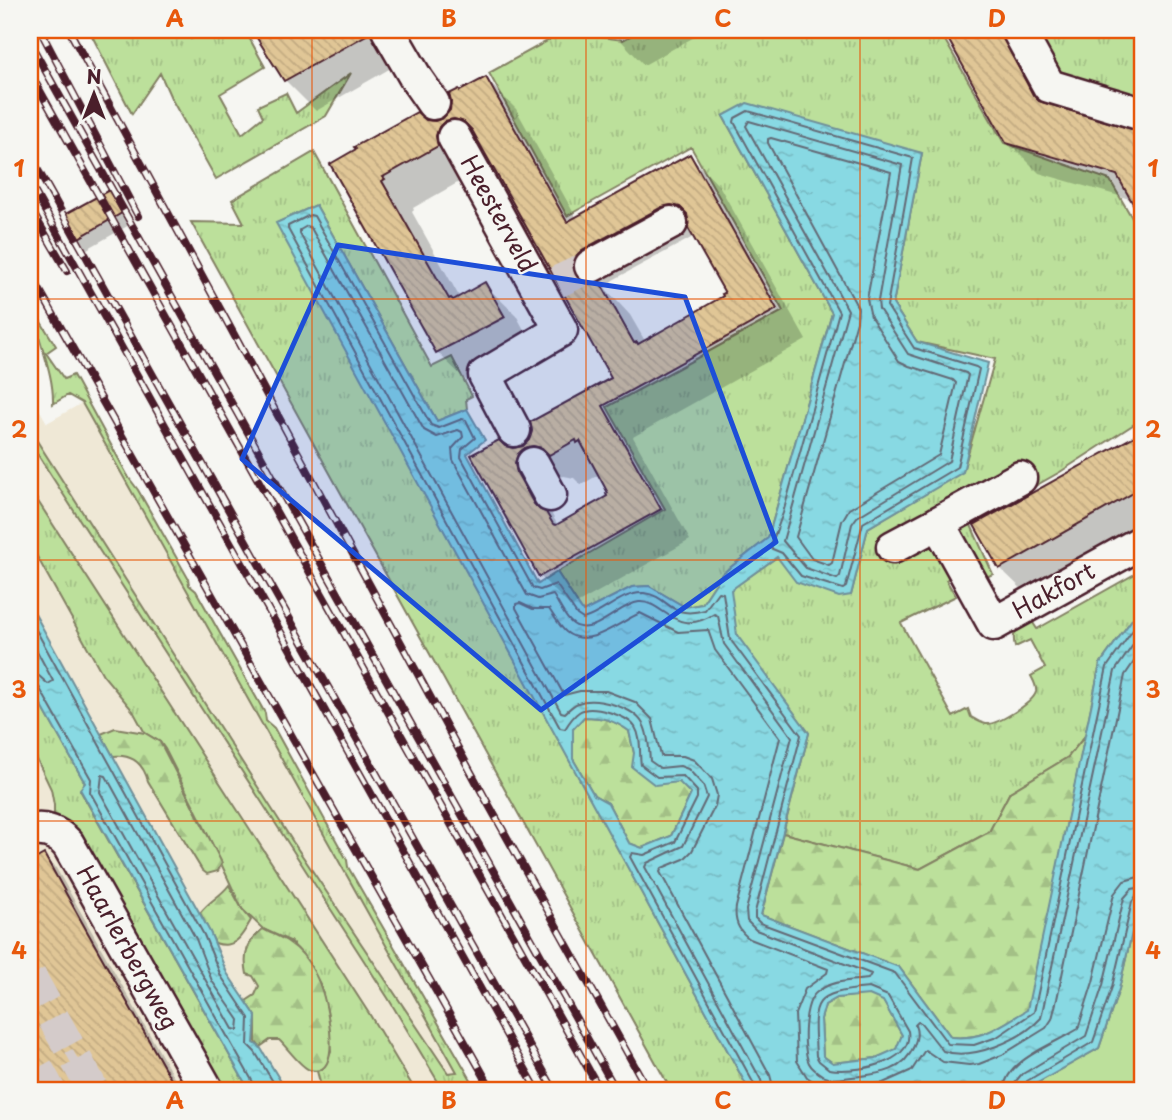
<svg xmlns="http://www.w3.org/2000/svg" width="1172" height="1120" viewBox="0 0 1172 1120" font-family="'Playpen Sans',sans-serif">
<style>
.built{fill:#efe8d6}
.grass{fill:url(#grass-tufts);stroke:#838063;stroke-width:2}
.forest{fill:url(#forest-firs);stroke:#838063;stroke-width:2}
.green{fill:#bce09b;stroke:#838063;stroke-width:2}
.water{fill:url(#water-ripples);stroke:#6f8f99;stroke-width:2;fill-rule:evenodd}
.shadow{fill:#0003;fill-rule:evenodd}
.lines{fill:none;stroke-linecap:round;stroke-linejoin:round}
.shore{stroke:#636975;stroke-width:2}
.building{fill:url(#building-back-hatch);stroke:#4a1f2b;stroke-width:2;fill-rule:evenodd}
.minor-tunnel{stroke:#d4cbca;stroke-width:32;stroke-dasharray:32 16;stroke-linecap:butt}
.minor-casing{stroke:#4a1f2b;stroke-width:37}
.minor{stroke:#f6f6f2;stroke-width:32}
.rail-casing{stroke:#4a1f2b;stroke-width:8}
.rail{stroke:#f6f6f2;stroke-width:5;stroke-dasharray:16;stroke-linecap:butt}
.marked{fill:#1d4ed8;fill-opacity:0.2;stroke:#1d4ed8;stroke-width:5;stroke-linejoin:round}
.grid{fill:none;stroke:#e8590c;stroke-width:2;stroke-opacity:0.55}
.labels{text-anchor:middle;stroke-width:5;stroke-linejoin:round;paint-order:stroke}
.street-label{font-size:24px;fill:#4a1f2b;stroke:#f6f6f2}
.neatline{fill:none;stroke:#e8590c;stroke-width:2.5}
.grid-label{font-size:23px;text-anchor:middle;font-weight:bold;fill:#e8590c}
</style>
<defs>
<pattern id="grass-tufts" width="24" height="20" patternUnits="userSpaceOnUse" patternTransform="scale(1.75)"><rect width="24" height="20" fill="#bce09b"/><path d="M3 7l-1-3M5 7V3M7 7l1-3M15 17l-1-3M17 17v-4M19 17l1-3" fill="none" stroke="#a3c086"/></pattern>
<pattern id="forest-firs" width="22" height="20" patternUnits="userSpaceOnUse" patternTransform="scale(1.75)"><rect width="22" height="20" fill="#bce09b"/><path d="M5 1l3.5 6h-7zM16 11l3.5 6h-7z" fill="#a3c086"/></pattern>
<pattern id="water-ripples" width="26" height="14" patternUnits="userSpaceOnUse" patternTransform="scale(1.75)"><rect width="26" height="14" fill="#88d9e3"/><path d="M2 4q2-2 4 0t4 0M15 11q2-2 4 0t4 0" fill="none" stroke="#77bac3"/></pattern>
<pattern id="building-back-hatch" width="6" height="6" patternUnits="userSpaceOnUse" patternTransform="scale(1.75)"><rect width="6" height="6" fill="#e0c696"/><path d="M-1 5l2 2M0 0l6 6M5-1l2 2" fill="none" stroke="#c2aa81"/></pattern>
</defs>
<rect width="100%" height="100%" fill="#f6f6f2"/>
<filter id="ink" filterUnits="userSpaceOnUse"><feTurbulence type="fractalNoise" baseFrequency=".0143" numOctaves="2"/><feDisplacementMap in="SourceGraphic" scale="14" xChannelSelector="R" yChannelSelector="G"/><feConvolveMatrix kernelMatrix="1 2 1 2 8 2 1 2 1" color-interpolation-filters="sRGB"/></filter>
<g filter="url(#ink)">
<path class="built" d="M 30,393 L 47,423 L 82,403 L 467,1090 L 30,1090 Z"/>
<path class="grass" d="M 89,30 L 186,30 L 191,39 L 208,30 L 245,30 L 265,67 L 220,94 L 242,134 L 263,117 L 258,106 L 286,93 L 296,113 L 351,73 L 326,116 L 216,179 L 171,98 L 160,73 L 132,114 Z
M 641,30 L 939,30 L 1004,143 L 1110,180 L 1142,235 L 1142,419 L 1060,472 L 970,523 L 993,574 L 980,580 L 955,574 L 946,580 L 956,596 L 901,623 L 953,717 L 968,709 L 971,717 C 976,720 980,723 986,724 C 997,725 1033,703 1036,692 C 1037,686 1033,680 1031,676 L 1045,668 L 1030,640 L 1015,647 C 1011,631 1017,625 1028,615 L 1037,629 L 1142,570 L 1142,609 L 1138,611 L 1100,664 L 1085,736 L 1068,757 L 1010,792 L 989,832 L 920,869 L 783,833 L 809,733 L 736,635 L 730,590 L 777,557 L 851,595 L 868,528 L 963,471 L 995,359 L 917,342 L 893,304 L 922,153 L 723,116 L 832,313 L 768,538 L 722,574 L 702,604 L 685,607 L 649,586 L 632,587 L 583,612 L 557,572 L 665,509 L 607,407 L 783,311 L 691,147 L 567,216 L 489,73 L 551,39 L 578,34 L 623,40 Z
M 1028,30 L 1142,30 L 1142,96 L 1056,73 Z
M 314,152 L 432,367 L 452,357 L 472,396 L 466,399 L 467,409 L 437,421 L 316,205 L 277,223 L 749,1090 L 671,1090 L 191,222 L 244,223 L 232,200 Z
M 36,314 L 56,346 L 46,353 L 64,379 L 73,375 L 129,478 L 138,490 L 188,578 L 189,585 L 196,591 L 265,713 L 266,721 L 274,728 L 347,860 L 348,867 L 477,1090 L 443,1090 L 388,998 L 36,452 L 30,442 L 30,430 L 293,842 L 448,1073 L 457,1072 L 82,403 L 68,395 L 53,404 C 54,374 40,346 34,317 Z
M 30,489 L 370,1015 L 415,1090 L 322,1090 L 317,1071 L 323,1068 L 331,1051 L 327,1011 L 320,984 L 302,954 L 290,941 L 263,929 L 242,909 L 201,820 L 165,749 L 160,742 L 145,733 L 133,711 L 103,675 L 30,544 Z
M 30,685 L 85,783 L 80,790 L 249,1090 L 217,1090 L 54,823 L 54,805 L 51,789 L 30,745 Z"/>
<path class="forest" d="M 584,717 C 602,717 614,720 629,731 L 634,753 L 680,782 L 691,794 L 671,836 L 642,848 L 629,843 L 608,803 L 594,795 L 573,759 L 573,729 Z
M 115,728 L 145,733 L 160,742 L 222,863 L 218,871 L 207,874 L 202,870 L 148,781 C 143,763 132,754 113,756 L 101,734 Z
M 1085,736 L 1028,1010 C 1000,1026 985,1040 951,1037 L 899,967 L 761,915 L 783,833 L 920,869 L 989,832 L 1010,792 L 1068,757 Z
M 229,885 L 242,909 L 251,920 C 242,936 235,950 215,943 L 200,913 C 210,900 220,897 229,885 Z
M 263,929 C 278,937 292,941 303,955 C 311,965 317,976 321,988 C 327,1004 344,1079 310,1070 C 301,1068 287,1047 279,1040 L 270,1040 L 260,1047 L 256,1042 L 256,1016 L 246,1001 L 255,995 L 259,986 L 253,976 L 247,974 C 243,955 247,941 263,929 Z
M 869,994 L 883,1000 L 902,1035 L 896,1050 L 876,1058 L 833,1063 L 823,1056 L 821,1019 L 825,1005 L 837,998 Z"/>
<path class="green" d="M 1142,889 L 1142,1090 L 1025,1090 L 1099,1048 L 1119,989 Z"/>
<path class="water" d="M 747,103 L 922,153 L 893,304 L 917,342 L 988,363 L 963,472 L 868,528 L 851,595 L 839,597 L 796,582 L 777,557 L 731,590 L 737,635 L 809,733 L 761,915 L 899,967 L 951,1037 C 984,1040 1000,1026 1027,1010 L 1100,664 L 1138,611 L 1142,609 L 1142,889 L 1119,989 L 1099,1048 L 1025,1090 L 749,1090 L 276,223 L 316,205 L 437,421 L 467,409 L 485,440 L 467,454 L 538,584 L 557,572 L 583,612 L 632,587 L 649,586 L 685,607 L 702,604 L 722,574 L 768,538 L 832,313 L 723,116 ZM 584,717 C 602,717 614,720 629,731 L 634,753 L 632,767 L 655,785 L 679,782 L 691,794 L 671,836 L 642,848 L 629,843 L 608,803 L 594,795 L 573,759 L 573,729 ZM 869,995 L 883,1001 L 902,1035 L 896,1049 L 876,1058 L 833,1063 L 823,1056 L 821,1019 L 825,1005 L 837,998 Z
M 30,605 L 210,932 L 227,973 L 256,1016 L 254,1043 L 260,1047 L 286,1090 L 249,1090 L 80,789 L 85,783 L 30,685 Z"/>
<path class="shadow" d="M 256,30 L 367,30 L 374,37 L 391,68 L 316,111 L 285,80 Z
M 611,30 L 707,30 L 644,65 Z
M 945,30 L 1010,30 L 1053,108 L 1142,133 L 1142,216 L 1133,200 L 1039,173 L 1008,142 Z
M 486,79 L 516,109 L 577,219 L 690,156 L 720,187 L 806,340 L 633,437 L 690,540 L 571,607 L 540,576 L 504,447 L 513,450 L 524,447 L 613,379 L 485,149 L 475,151 L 468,177 L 413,208 L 414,210 L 412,212 L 460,298 L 485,285 L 516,315 L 534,348 L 468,382 L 437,352 L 332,164 L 425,122 L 435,123 L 444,120 L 451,111 L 460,93 ZM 693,237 L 727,293 L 726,297 L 645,341 L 630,315 L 605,288 L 613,280 ZM 600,474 L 610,497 L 558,526 L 547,505 L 556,478 L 564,476 L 574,478 L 581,485 Z
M 109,192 L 119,203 L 131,224 L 87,249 L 77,239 L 65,217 Z
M 1142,434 L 1142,536 L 1031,598 L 1000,568 L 977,526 Z
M 44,856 L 56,868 L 181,1090 L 30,1090 L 30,863 Z"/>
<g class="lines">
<path class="shore" d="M 748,111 L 913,158 L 887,306 L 914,348 L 976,367 L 979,369 L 957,467 L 863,523 L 846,587 L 843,589 L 801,576 L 782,553 L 770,548 L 783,513 L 839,312 L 734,122 L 735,118 Z
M 749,121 L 902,165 L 878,301 L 879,309 L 908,354 L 966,373 L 968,375 L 949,461 L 857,517 L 852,524 L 840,576 L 837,579 L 806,568 L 783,541 L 848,310 L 746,126 Z
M 771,138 L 891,172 L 867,299 L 871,317 L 899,361 L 909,366 L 953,380 L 956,383 L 939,455 L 849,509 L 842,521 L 832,563 L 829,565 L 812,559 L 796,537 L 857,321 L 858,308 L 768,143 L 768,139 Z
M 30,619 L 204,935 L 221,976 L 249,1018 L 248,1045 L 255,1052 L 278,1090
M 30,638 L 53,681 L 48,684 L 39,676 L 30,674
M 30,683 L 39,687 L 91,779 L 90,792 L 254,1084 L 255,1090
M 102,775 L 106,776 L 196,939 L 212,981 L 239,1020 L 238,1030 L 233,1029 L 100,792 Z
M 869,988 L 888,996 L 908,1031 C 914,1065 852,1073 829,1069 L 819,1061 L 816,1056 C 813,1001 810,993 869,988 Z
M 754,1090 L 754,1084 L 630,857 L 632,853 L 644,855 L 675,842 L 697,798 L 697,791 L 683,776 L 657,777 L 641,765 C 639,754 642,738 635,727 C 627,715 591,704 579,712 C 573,716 568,724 565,729 L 560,728 L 288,229 L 288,226 L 310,215 L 314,216 L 431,425 L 439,428 L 462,419 L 466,420 L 475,438 L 462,449 L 461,457 L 533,588 L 540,590 L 556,584 L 577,615 L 583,619 C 603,614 623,591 644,593 C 670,596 668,620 705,610 L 718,592 L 723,593 L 730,639 L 801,735 L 755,912 L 755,918 L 760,923 L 895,973 L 948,1044 L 974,1045 L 997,1037 L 1034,1012 L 1107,667 L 1142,617
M 763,1090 L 761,1080 L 645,867 L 647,863 L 683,846 L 707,797 L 703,785 L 688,769 L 680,766 L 660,768 L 650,761 C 649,750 649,734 643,724 C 634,707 595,696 578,703 C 573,705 569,709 565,713 L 561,712 L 300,234 L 300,230 L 307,226 L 311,228 L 424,430 L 437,437 L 458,430 L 462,432 L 463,437 L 452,449 L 453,460 L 527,595 L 538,599 L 553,595 C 560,605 567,625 580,627 C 598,631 621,604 639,602 C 663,600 675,639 714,614 L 718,616 L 724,644 L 792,737 L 746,910 L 747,921 L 756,930 L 871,974 L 868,979 C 850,981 832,980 817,992 C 803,1002 802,1049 809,1063 C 812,1069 820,1074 825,1077 C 833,1081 843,1078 852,1077 C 878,1074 903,1073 914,1046 C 917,1038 918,1033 915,1025 L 918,1022 L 921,1023 L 943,1051 C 972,1061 1021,1040 1041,1018 L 1115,671 L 1142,632
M 774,1090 L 770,1075 L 660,872 L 662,868 L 684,859 L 692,851 L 715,806 L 717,795 L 712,779 L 694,760 L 683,756 L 661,756 L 652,719 L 635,702 L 606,691 L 580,691 L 564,695 L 516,608 L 516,604 L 520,603 L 533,609 L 549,609 C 554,616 559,626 566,632 C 588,650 619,622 640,613 L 678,632 L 708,630 L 715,650 L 780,738 L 736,907 C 734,921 738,931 750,939 L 828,969 L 827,973 L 805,989 L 795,1014 L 797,1061 L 807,1077 L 820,1086 L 830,1089 L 883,1083 L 912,1070 L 925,1050 L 943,1062 L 969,1065 L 979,1064 L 1002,1055 L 1046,1028 L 1052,1019 L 1057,999 L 1125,675 L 1142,650
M 1004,1090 C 1005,1060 1055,1044 1078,1029 L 1093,982 L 1114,894 L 1124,881 L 1142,876
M 1014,1090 L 1016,1081 L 1021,1075 L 1086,1036 L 1103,985 L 1124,898 L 1132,889 L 1142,887
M 1023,1090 L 1027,1081 L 1093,1042 L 1112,987 L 1132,902 L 1136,896 L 1142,895"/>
</g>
<path class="building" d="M 252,30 L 370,30 L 370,33 L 284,81 Z
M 943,30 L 999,30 L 1033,95 L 1039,101 L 1142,132 L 1142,220 L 1117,175 L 1006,143 Z
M 486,77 L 567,222 L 690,154 L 777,309 L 603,406 L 661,509 L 539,577 L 471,455 L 499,440 L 505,446 L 513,448 L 523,446 L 529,440 L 532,431 L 530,422 L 611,378 L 482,148 L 472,130 L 464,122 L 454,119 L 445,121 L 439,127 L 436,136 L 438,146 L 383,177 L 385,179 L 382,181 L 449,299 L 451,298 L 453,300 L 485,282 L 505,317 L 436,353 L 330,164 L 356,149 L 354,147 L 417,112 L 426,120 L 435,121 L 443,118 L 450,110 L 451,102 L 449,94 L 459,89 L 460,91 ZM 671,205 L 680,207 L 687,214 L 688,228 L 725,293 L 722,294 L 723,296 L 697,311 L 638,344 L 637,342 L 634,343 L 600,282 L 590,284 L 581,281 L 575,274 L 573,265 L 576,256 L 582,250 L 662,207 ZM 576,440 L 577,443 L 580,441 L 608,493 L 606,494 L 607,496 L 556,525 L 553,524 L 546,512 L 540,510 L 534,504 L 517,473 L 515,463 L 518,454 L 525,448 L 533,446 L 542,448 L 549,455 Z
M 109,190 L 122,213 L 75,240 L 62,216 Z
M 1142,432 L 1142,488 L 999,569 L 974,525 Z
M 44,854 L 88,933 L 177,1090 L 30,1090 L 30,862 Z"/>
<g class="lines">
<path class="minor-tunnel" d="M 557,282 L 591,266
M 30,976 L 93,1090
M 31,1090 L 80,1063"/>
<g class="minor-casing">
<path id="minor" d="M 388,30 L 417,80 L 433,103
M 1018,30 L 1049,86 L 1142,114
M 454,137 L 561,330 L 485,375 L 514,430
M 591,266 L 671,223
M 533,464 L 550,495
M 1020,478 L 938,523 L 994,624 L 1142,542
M 893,547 L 938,523
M 30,831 C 45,827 58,833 68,844 L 207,1090"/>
</g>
<use href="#minor" class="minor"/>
<g class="rail-casing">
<path id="rail" d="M 40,30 L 138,216
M 69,30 L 485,798 L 648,1090
M 30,43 L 616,1090
M 30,73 L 600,1090
M 30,156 L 554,1090
M 30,184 L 537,1090
M 30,208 L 67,271
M 30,273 L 492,1090"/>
</g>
<use href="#rail" class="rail"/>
</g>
</g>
<path class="marked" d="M 338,245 L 685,297 L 776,542 L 541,710 L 242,459 Z"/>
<path class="grid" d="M 312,30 L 312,1090M 586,30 L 586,1090M 860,30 L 860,1090M 30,299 L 1142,299M 30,560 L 1142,560M 30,821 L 1142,821"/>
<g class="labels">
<g class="street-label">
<text transform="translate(498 214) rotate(61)" y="8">Heesterveld</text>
<text transform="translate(1054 591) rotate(-29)" y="8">Hakfort</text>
<text transform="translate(127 948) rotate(61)" y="8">Haarlerbergweg</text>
</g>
</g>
<rect width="1172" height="1120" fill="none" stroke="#f6f6f2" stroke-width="77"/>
<g transform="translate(94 94)" stroke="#f6f6f2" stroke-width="5" paint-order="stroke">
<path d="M0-5L12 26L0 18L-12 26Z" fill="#4a1f2b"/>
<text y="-10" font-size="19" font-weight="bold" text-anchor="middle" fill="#4a1f2b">N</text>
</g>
<rect x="38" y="38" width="1096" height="1044" class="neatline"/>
<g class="grid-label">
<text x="175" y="27">A</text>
<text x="449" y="27">B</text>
<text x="723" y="27">C</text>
<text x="997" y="27">D</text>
<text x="19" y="177">1</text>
<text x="1153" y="177">1</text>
<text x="19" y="438">2</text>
<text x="1153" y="438">2</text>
<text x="19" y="698">3</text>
<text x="1153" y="698">3</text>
<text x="19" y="959">4</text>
<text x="1153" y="959">4</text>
<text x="175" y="1109">A</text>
<text x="449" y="1109">B</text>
<text x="723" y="1109">C</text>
<text x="997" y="1109">D</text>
</g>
</svg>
